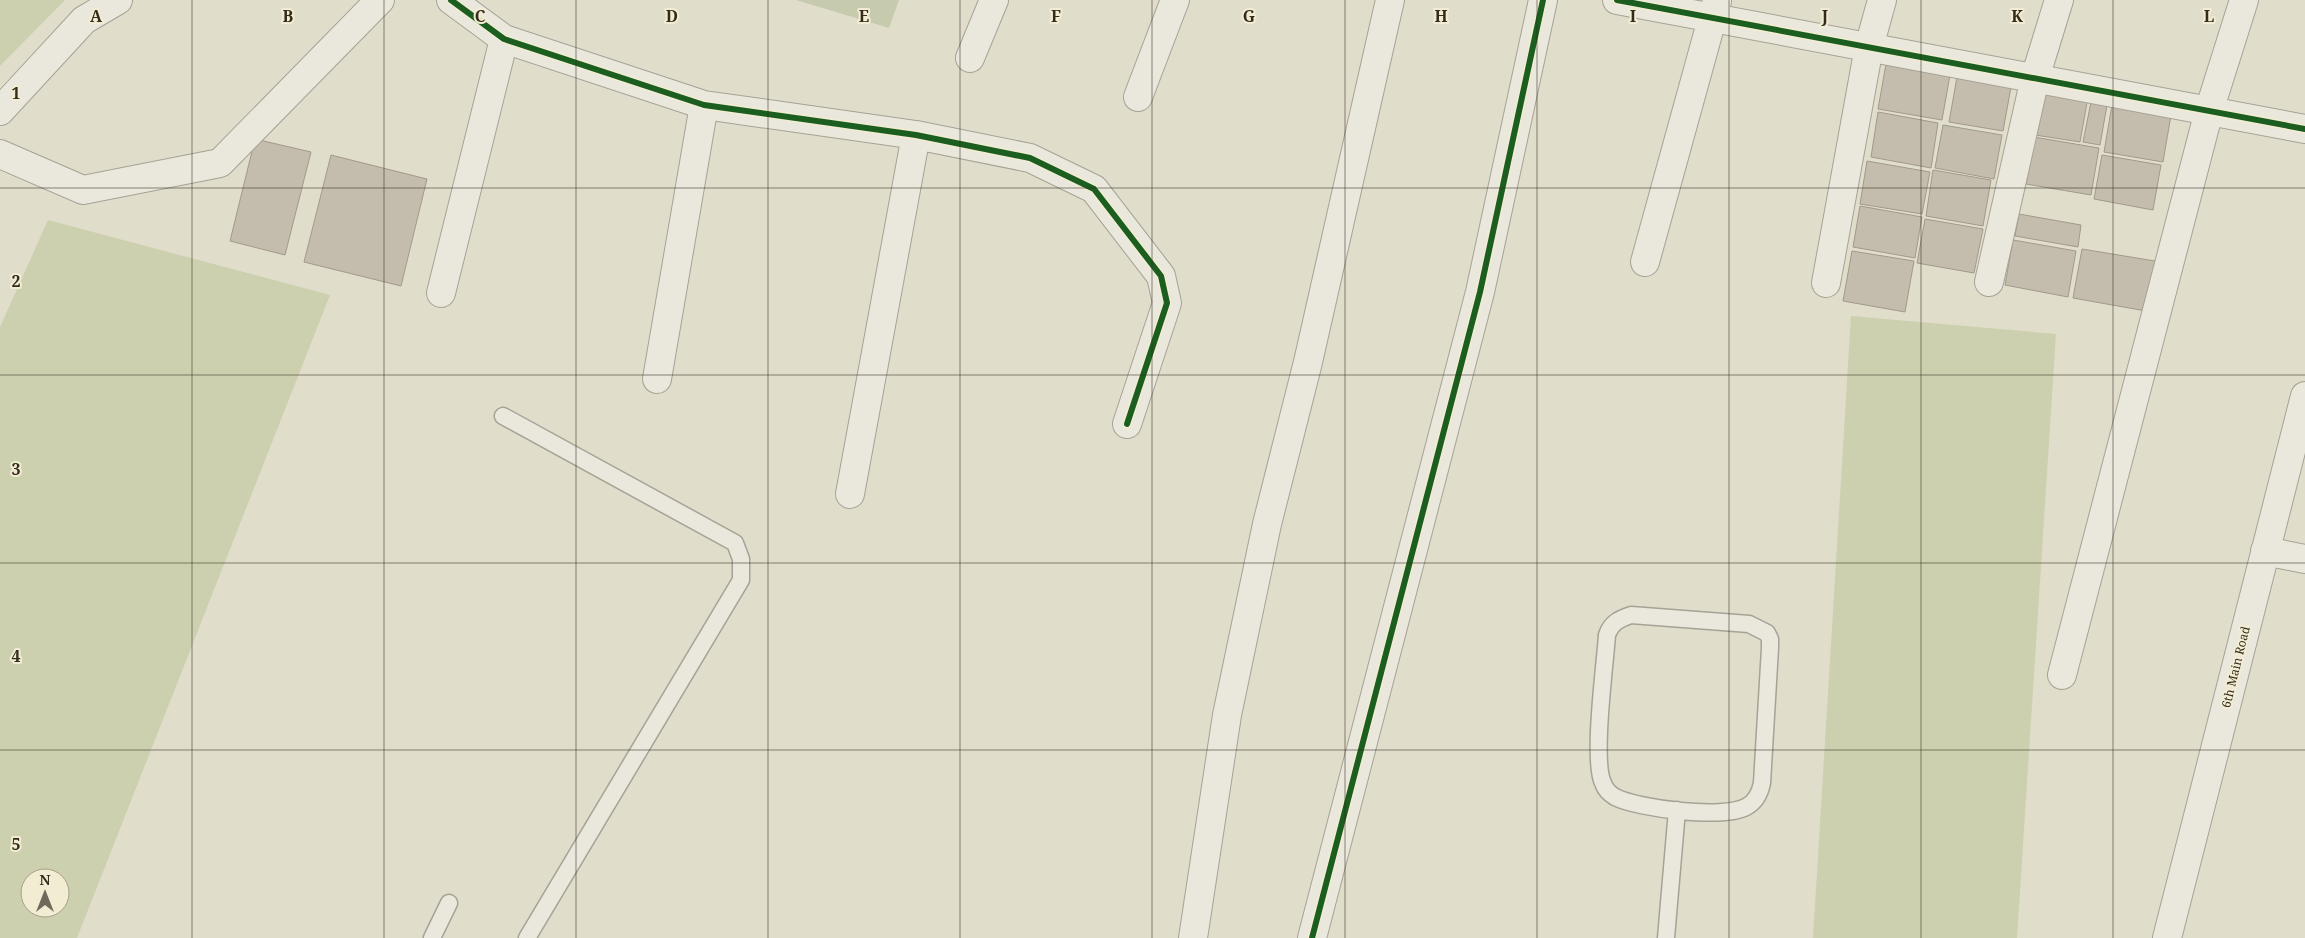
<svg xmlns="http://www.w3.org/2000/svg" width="2305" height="938" viewBox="0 0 2305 938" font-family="'Noto Serif',serif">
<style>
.green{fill:#ccd0af;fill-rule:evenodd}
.cemetery{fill:#c7cbae}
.building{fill:#c4bdad;stroke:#a1998b}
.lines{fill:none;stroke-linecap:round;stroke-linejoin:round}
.lane-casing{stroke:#a6a295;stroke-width:19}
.street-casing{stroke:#a6a295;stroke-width:30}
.lane{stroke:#eae7dd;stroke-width:16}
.street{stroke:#eae7dd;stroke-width:28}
.cycleway-casing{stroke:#f2edd2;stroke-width:9}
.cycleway{stroke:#1b5e20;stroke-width:6}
.grid{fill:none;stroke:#332b1e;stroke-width:1;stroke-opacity:0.55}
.labels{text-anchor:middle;stroke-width:4;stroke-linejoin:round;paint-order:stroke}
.street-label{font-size:12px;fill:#332b1e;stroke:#f2edd2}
.grid-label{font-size:16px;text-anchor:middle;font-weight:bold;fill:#332b1e;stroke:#f2edd2;stroke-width:4;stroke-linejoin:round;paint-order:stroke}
</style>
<rect width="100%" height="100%" fill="#e1ddcb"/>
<path class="green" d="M 0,0 L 65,0 L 0,66 Z
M 48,220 L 330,295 L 77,938 L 0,938 L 0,327 ZM 30,878 L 60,878 L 60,908 L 30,908 Z
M 1851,316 L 2056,334 L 2017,938 L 1813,938 Z"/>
<path class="cemetery" d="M 796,0 L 899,0 L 889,28 Z"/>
<path class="building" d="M 1886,64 L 1950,75 L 1942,120 L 1878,109 Z
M 1957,77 L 2011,87 L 2003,131 L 1949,122 Z
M 2043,89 L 2088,97 L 2080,142 L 2035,135 Z
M 2091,102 L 2107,105 L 2100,145 L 2083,142 Z
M 2112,105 L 2171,115 L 2163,162 L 2104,152 Z
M 1878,112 L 1938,123 L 1931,168 L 1871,157 Z
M 1943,125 L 2002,135 L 1994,179 L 1935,168 Z
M 2034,137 L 2099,148 L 2091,195 L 2026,184 Z
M 255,139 L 311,152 L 285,255 L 230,241 Z
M 331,155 L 427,179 L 401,286 L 304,262 Z
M 2102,155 L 2161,165 L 2153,210 L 2094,199 Z
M 1867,161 L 1930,172 L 1922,214 L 1860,204 Z
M 1933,170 L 1991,180 L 1983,226 L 1926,216 Z
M 1860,206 L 1922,217 L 1915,258 L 1853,247 Z
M 2019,214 L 2081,225 L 2078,247 L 2015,236 Z
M 1925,219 L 1983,229 L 1974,273 L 1917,263 Z
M 2013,240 L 2076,251 L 2068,297 L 2005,285 Z
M 2082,249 L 2155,261 L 2146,311 L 2073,298 Z
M 1852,251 L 1914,261 L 1905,312 L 1843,301 Z"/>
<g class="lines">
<g class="lane-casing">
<path id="lane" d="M 503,416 L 735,543 L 741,559 L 741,580 L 527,938
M 1631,615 L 1749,624 L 1767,633 L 1770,639 L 1770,648 L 1762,783 C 1760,793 1756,802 1746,807 C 1723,819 1639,809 1615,797 C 1610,794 1605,789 1603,783 C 1592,760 1605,665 1607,635 C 1611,623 1619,619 1631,615 Z
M 432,938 L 449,903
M 1666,938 L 1677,810"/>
</g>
<g class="street-casing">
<path id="street" d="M 451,0 L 504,39 L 704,105 L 916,135 L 1030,158 L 1094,189 L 1161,276 L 1167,303 L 1127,424
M 1617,0 L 2305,129
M 970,58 L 994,0
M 1138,97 L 1175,0
M 0,111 L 84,20 L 118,0
M 0,154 L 83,190 L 220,163 L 380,0
M 1645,262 L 1717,1
M 1989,282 L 2035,78 L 2059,0
M 1826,283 L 1869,47 L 1882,0
M 441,293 L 504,39
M 657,379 L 704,105
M 850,494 L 916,135
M 2265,551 L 2305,559
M 2062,675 L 2209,111 L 2244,0
M 1193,938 L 1227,715 L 1267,524 L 1308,362 L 1390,0
M 1312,938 L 1480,292 L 1543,0
M 2167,938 L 2305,396"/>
</g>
<use href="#lane" class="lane"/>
<use href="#street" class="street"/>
<g class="cycleway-casing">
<path id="cycleway" d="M 451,0 L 504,39 L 704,105 L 916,135 L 1030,158 L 1094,189 L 1161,276 L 1167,303 L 1127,424
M 1617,0 L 2305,129
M 1312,938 L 1480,292 L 1543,0"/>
</g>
<use href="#cycleway" class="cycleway"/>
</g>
<path class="grid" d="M 192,0 L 192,938M 384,0 L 384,938M 576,0 L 576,938M 768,0 L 768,938M 960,0 L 960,938M 1152,0 L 1152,938M 1345,0 L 1345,938M 1537,0 L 1537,938M 1729,0 L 1729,938M 1921,0 L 1921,938M 2113,0 L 2113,938M 0,188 L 2305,188M 0,375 L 2305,375M 0,563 L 2305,563M 0,750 L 2305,750"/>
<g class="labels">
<g class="street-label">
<text transform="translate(2236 667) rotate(-76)" y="4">6th Main Road</text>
</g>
</g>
<g class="grid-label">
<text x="96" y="22">A</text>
<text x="288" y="22">B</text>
<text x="480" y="22">C</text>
<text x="672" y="22">D</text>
<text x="864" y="22">E</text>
<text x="1056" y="22">F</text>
<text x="1249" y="22">G</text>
<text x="1441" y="22">H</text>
<text x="1633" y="22">I</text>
<text x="1825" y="22">J</text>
<text x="2017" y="22">K</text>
<text x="2209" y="22">L</text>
<text x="16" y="99">1</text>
<text x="16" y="287">2</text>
<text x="16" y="475">3</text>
<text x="16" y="662">4</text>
<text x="16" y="850">5</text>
</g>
<g transform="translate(45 893)"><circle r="24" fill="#f2edd2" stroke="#a69f8a"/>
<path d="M0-4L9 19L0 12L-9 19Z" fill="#70695b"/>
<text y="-8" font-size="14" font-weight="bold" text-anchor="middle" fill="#332b1e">N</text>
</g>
</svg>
